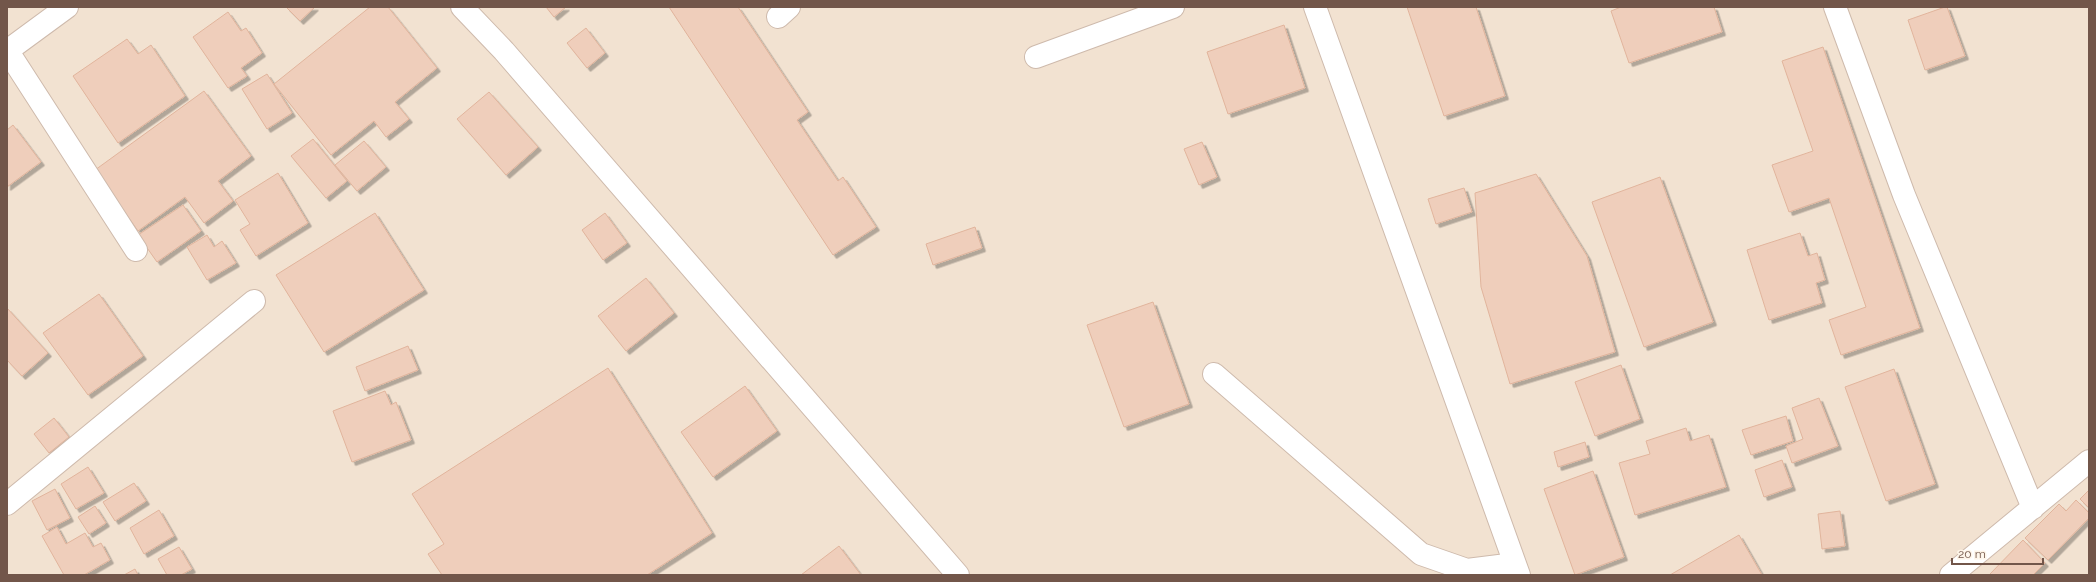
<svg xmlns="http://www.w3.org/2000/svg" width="2096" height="582" viewBox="0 0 2096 582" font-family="Raleway,sans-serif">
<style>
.residential{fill:#f2e2d1}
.building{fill:#efcebb;stroke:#e1b49c;filter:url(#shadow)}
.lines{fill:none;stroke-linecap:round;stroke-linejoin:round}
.minor-casing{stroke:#cebaac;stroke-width:24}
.minor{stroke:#fff;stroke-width:22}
</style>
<defs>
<filter id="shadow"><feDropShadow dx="3.5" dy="3.5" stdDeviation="0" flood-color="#0004"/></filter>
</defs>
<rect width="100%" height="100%" fill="#fbf0e2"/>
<path class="residential" d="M 7,7 L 2089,7 L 2089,575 L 7,575 Z"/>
<path class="building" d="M 286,7 L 315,7 L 300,21 Z
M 370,7 L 388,7 L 437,68 L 395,102 L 409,119 L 386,137 L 374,121 L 331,155 L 274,84 Z
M 546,7 L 566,7 L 554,17 Z
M 669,7 L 738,7 L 808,112 L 797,120 L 838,181 L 843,177 L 876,227 L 833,255 Z
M 1407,7 L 1476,7 L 1505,96 L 1444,116 Z
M 1621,7 L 1714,7 L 1722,32 L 1629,63 L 1611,11 Z
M 1945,7 L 1947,7 L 1965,56 L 1925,70 L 1908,20 Z
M 228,12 L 241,31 L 246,28 L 262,53 L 241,68 L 247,76 L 228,88 L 193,37 Z
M 1284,25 L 1305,88 L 1228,114 L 1207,52 Z
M 586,28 L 605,53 L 587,68 L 567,43 Z
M 127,39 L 138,54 L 151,45 L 185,96 L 118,143 L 73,76 Z
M 1823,47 L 1920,328 L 1841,355 L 1829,320 L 1866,307 L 1829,198 L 1789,212 L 1772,165 L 1813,151 L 1782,61 Z
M 267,74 L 292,113 L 267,129 L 242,89 Z
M 204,91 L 251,156 L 218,181 L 233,201 L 204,223 L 185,197 L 138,231 L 95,170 Z
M 489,92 L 538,147 L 506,175 L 457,119 Z
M 13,125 L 41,162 L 7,187 L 7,130 Z
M 313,139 L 347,181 L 326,198 L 291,156 Z
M 364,141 L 386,167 L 357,191 L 335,165 Z
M 1202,142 L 1217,177 L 1199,185 L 1184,149 Z
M 278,173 L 308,223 L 256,256 L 240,230 L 250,224 L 235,200 Z
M 1536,174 L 1587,256 L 1615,352 L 1510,384 L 1481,287 L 1475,193 Z
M 1660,177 L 1713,322 L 1644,347 L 1592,202 Z
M 1464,188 L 1472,212 L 1436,224 L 1428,199 Z
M 183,205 L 201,231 L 157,262 L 138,235 Z
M 375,213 L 424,290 L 324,352 L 276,275 Z
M 605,213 L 627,243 L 603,260 L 582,230 Z
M 975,227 L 982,248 L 933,265 L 926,244 Z
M 1800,233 L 1808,256 L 1817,253 L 1825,280 L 1816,283 L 1822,303 L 1769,320 L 1747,250 Z
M 207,235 L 214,247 L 222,241 L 236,263 L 207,280 L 187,247 Z
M 646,278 L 674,313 L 626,351 L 598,316 Z
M 99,294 L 143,356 L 88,395 L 43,333 Z
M 1153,302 L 1189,404 L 1124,427 L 1087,325 Z
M 7,308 L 48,353 L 22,376 L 7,360 Z
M 408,346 L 418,370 L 365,391 L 356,367 Z
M 1621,365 L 1640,419 L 1595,436 L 1575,382 Z
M 608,368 L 712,533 L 647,575 L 442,575 L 428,554 L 444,544 L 412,494 Z
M 1894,369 L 1935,484 L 1886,501 L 1845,387 Z
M 745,386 L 777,431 L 713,477 L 681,432 Z
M 385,391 L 391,405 L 396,402 L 411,440 L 352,462 L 333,411 Z
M 1819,398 L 1838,446 L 1792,463 L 1786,446 L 1803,439 L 1792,408 Z
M 1786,416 L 1793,441 L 1751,455 L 1742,430 Z
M 54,418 L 69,437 L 49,453 L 34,434 Z
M 1686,428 L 1690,441 L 1709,435 L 1726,487 L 1635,515 L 1619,463 L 1650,454 L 1646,441 Z
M 1585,442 L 1589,457 L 1558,467 L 1554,452 Z
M 1782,460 L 1792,487 L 1764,497 L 1755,470 Z
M 88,467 L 104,493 L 76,509 L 61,484 Z
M 1593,471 L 1624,557 L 1575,575 L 1544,489 Z
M 134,483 L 146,501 L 115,521 L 103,502 Z
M 55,489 L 70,518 L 47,530 L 32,501 Z
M 2089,490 L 2089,508 L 2080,499 Z
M 2076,500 L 2089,513 L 2089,518 L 2048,560 L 2025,538 L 2059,504 L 2066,511 Z
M 95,506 L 106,523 L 89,534 L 78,517 Z
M 159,510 L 174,536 L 144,554 L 130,528 Z
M 1840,511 L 1845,546 L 1822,549 L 1818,514 Z
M 57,527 L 66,544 L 85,533 L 93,547 L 101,543 L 110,560 L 84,575 L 64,575 L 42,536 Z
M 1739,535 L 1762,575 L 1670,575 Z
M 2023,540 L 2045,563 L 2033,575 L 1989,575 Z
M 839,546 L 861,575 L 801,575 Z
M 179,547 L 192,569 L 181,575 L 167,575 L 158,559 Z
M 135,569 L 138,575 L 124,575 Z"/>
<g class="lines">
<g class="minor-casing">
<path id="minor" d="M 462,7 L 504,51 L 958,575
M 1315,7 L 1519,575
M 1835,7 L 1904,195 L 2033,508
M 778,17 L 789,7
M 7,50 L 136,250
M 7,51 L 67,7
M 1036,57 L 1173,7
M 1214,374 L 1421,554 L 1467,570 L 1515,564
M 7,504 L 254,301
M 1951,575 L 2089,461"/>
</g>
<use href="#minor" class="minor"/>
</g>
<rect width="2096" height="582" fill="none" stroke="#72564a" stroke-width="16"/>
<path d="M1952 558v6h91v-6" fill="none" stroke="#72564a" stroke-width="2"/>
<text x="1958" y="558" font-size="12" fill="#72564a" stroke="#fef5e8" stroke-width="3" paint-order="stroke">20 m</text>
</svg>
